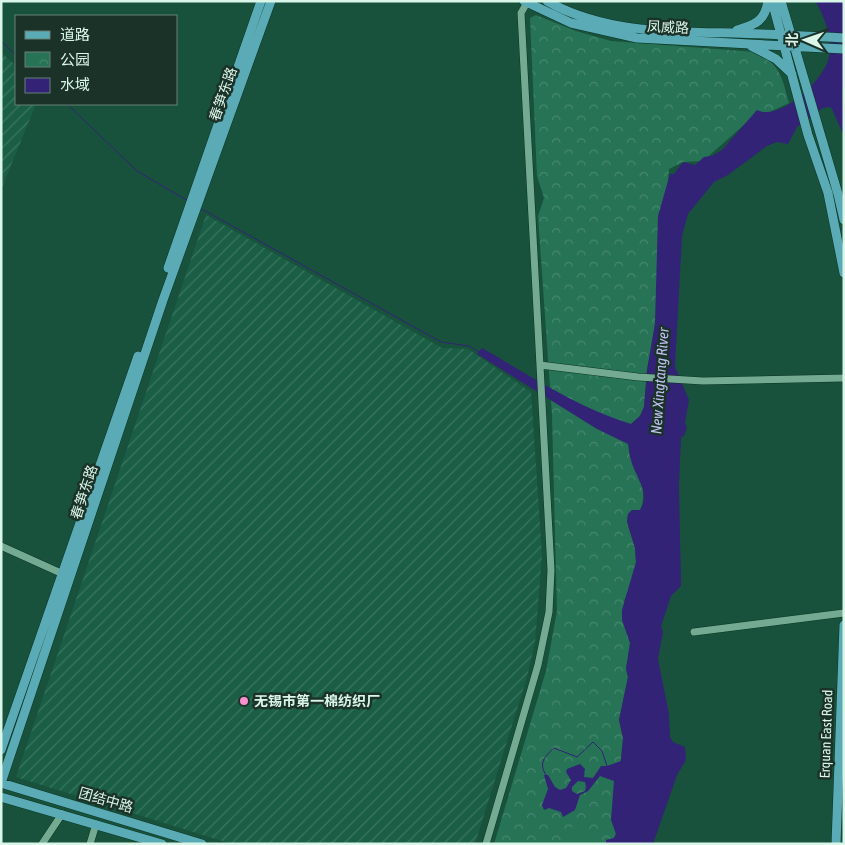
<svg xmlns="http://www.w3.org/2000/svg" width="845" height="845" viewBox="0 0 845 845" font-family="'Asap Condensed','Noto Sans SC',sans-serif">
<style>
.industrial{fill:url(#industrial-furrows)}
.park{fill:url(#park-crowns)}
.pitch{fill:#277356}
.water{fill:#322376;fill-rule:evenodd}
.lines{fill:none;stroke-linecap:round;stroke-linejoin:round}
.stream{stroke:#322376;stroke-width:1}
.minor-casing{stroke:#093525;stroke-width:8}
.major-casing{stroke:#093525;stroke-width:10}
.minor{stroke:#73aa91;stroke-width:7}
.major{stroke:#5aabb5;stroke-width:9}
.poi-dot{fill:#f790cd;stroke:#1b3228;stroke-width:2}
.labels{text-anchor:middle;stroke-width:5;stroke-linejoin:round;paint-order:stroke}
.street-label{font-size:14px;fill:#daf6e8;stroke:#1b3228}
.poi-label{font-size:14px;font-weight:bold;fill:#daf6e8;stroke:#1b3228;text-anchor:start}
.water-label{font-size:15px;font-style:italic;fill:#c0c1f0;stroke:#1b3228}
</style>
<defs>
<pattern id="industrial-furrows" width="10" height="10" patternUnits="userSpaceOnUse" patternTransform="scale(1.25)"><rect width="10" height="10" fill="#1a5e45"/><path d="M-1 1l2-2M0 10L10 0M9 11l2-2" fill="none" stroke="#3b7660"/></pattern>
<pattern id="park-crowns" width="20" height="18" patternUnits="userSpaceOnUse" patternTransform="scale(1.25)"><rect width="20" height="18" fill="#277356"/><path d="M2 6a3 3 0 1 1 6 0M12 15a3 3 0 1 1 6 0" fill="none" stroke="#46886e"/></pattern>
</defs>
<rect width="100%" height="100%" fill="#19523c"/>
<path class="industrial" d="M 1,52 L 16,66 L 16,104 L 36,104 L 1,190 Z
M 206,215 L 442,348 L 468,349 L 531,392 L 542,555 L 535,642 L 527,677 L 475,844 L 232,844 L 16,777 Z"/>
<path class="park" d="M 536,15 L 576,31 L 611,41 L 756,52 C 781,65 782,78 789,103 L 746,123 L 703,161 L 683,162 L 669,169 L 655,324 L 647,370 L 644,407 L 640,416 L 631,424 C 634,443 650,493 640,510 L 632,510 L 628,514 L 627,522 L 635,548 L 636,562 L 633,577 L 624,601 L 630,643 L 626,669 L 628,677 L 619,720 L 623,738 L 614,825 L 616,834 L 611,844 L 494,844 L 546,671 L 557,611 L 552,415 L 538,216 L 544,198 L 537,176 L 530,18 Z"/>
<path class="pitch" d="M 572,827 L 588,832 L 585,842 L 569,837 Z"/>
<path class="water" d="M 815,1 L 844,1 L 844,83 L 842,91 L 844,136 L 831,107 L 823,108 L 797,127 L 788,144 L 777,142 L 767,146 L 728,175 L 714,182 L 688,214 L 682,236 L 675,367 L 689,400 L 685,423 L 687,427 L 684,436 L 681,437 L 679,486 L 681,586 L 671,596 L 661,626 L 663,632 L 658,659 L 669,714 L 670,737 L 673,742 L 685,747 L 686,760 L 677,775 L 653,844 L 606,844 L 606,840 L 614,838 L 616,834 L 611,820 L 614,781 L 600,776 L 588,791 L 580,795 L 575,810 L 563,817 L 561,812 L 549,808 L 544,810 L 542,805 L 548,789 L 544,775 L 548,775 L 555,787 L 560,790 L 566,788 L 571,780 L 566,772 L 567,769 L 580,764 L 585,769 L 584,777 L 593,778 L 601,766 L 607,766 L 621,761 L 623,738 L 619,720 L 628,677 L 626,669 L 630,643 L 622,620 L 622,610 L 636,562 L 635,548 L 627,522 L 628,514 L 632,510 L 640,510 C 651,492 635,477 631,460 C 629,455 629,449 628,444 L 597,429 L 477,354 L 482,348 C 529,375 578,408 631,424 L 640,416 L 644,407 L 647,370 L 655,324 L 658,216 L 670,174 L 674,174 L 683,162 L 695,165 L 704,157 L 712,156 L 722,150 L 757,110 C 780,122 825,79 829,57 C 832,39 825,16 815,1 ZM 578,781 L 585,782 L 586,787 L 585,791 L 577,794 L 572,791 L 572,787 Z"/>
<g class="lines">
<path class="stream" d="M 1,41 L 16,55
M 67,104 L 137,171 L 188,201
M 200,208 L 441,342 L 469,346 L 479,352
M 546,775 C 538,763 545,756 554,748 L 577,757 L 593,742 L 602,751 L 607,766"/>
<g class="minor-casing">
<path id="minor" d="M 540,365 L 638,377 L 703,381 L 844,378
M 1,546 L 63,574
M 694,632 L 844,613
M 42,844 L 62,814
M 90,844 L 96,824
M 486,844 L 538,665 L 549,612 L 551,570 L 521,13 L 528,1"/>
</g>
<g class="major-casing">
<path id="major" d="M 524,1 L 571,23 L 637,38 L 844,49
M 547,1 C 603,33 671,32 733,33 C 770,34 807,36 844,38
M 772,1 L 808,135 L 828,193 L 844,273
M 781,1 L 838,194 L 844,220
M 737,30 C 755,25 765,21 768,1
M 751,46 L 776,59 L 792,74
M 168,268 L 261,1
M 1,750 L 138,356
M 1,783 L 163,300 L 271,1
M 1,783 L 202,844
M 1,797 L 162,844
M 836,844 L 844,625"/>
</g>
<use href="#minor" class="minor"/>
<use href="#major" class="major"/>
</g>
<circle class="poi-dot" cx="244" cy="701" r="5"/>
<g class="labels">
<g class="street-label">
<text transform="translate(668 27) rotate(3)" y="5">凤威路</text>
<text transform="translate(223 94) rotate(-71)" y="5">春笋东路</text>
<text transform="translate(84 492) rotate(-72)" y="5">春笋东路</text>
<text transform="translate(826 734) rotate(-88)" y="5">Erquan East Road</text>
<text transform="translate(106 800) rotate(16)" y="5">团结中路</text>
</g>
<g class="poi-label">
<text x="254" y="706">无锡市第一棉纺织厂</text>
</g>
<g class="water-label">
<text transform="translate(660 381) rotate(-86)" y="5">New Xingtang River</text>
</g>
</g>
<rect width="845" height="845" fill="none" stroke="#daf6e8" stroke-width="5"/>
<rect x="15" y="15" width="162" height="90" fill="#1b3228" stroke="#678075"/>
<rect x="25" y="31" width="25" height="8" fill="#5aabb5" stroke="#678075"/>
<text x="60" y="40" font-size="15" fill="#daf6e8">道路</text>
<rect x="25" y="52" width="25" height="15" fill="url(#park-crowns)" stroke="#678075"/>
<text x="60" y="65" font-size="15" fill="#daf6e8">公园</text>
<rect x="25" y="78" width="25" height="15" fill="#322376" stroke="#678075"/>
<text x="60" y="90" font-size="15" fill="#daf6e8">水域</text>
<g transform="translate(805 40) rotate(272)" stroke="#1b3228" stroke-width="4" paint-order="stroke">
<path d="M0-4L9 19L0 12L-9 19Z" fill="#daf6e8"/>
<text y="-8" font-size="14" font-weight="bold" text-anchor="middle" fill="#daf6e8">北</text>
</g>
</svg>
